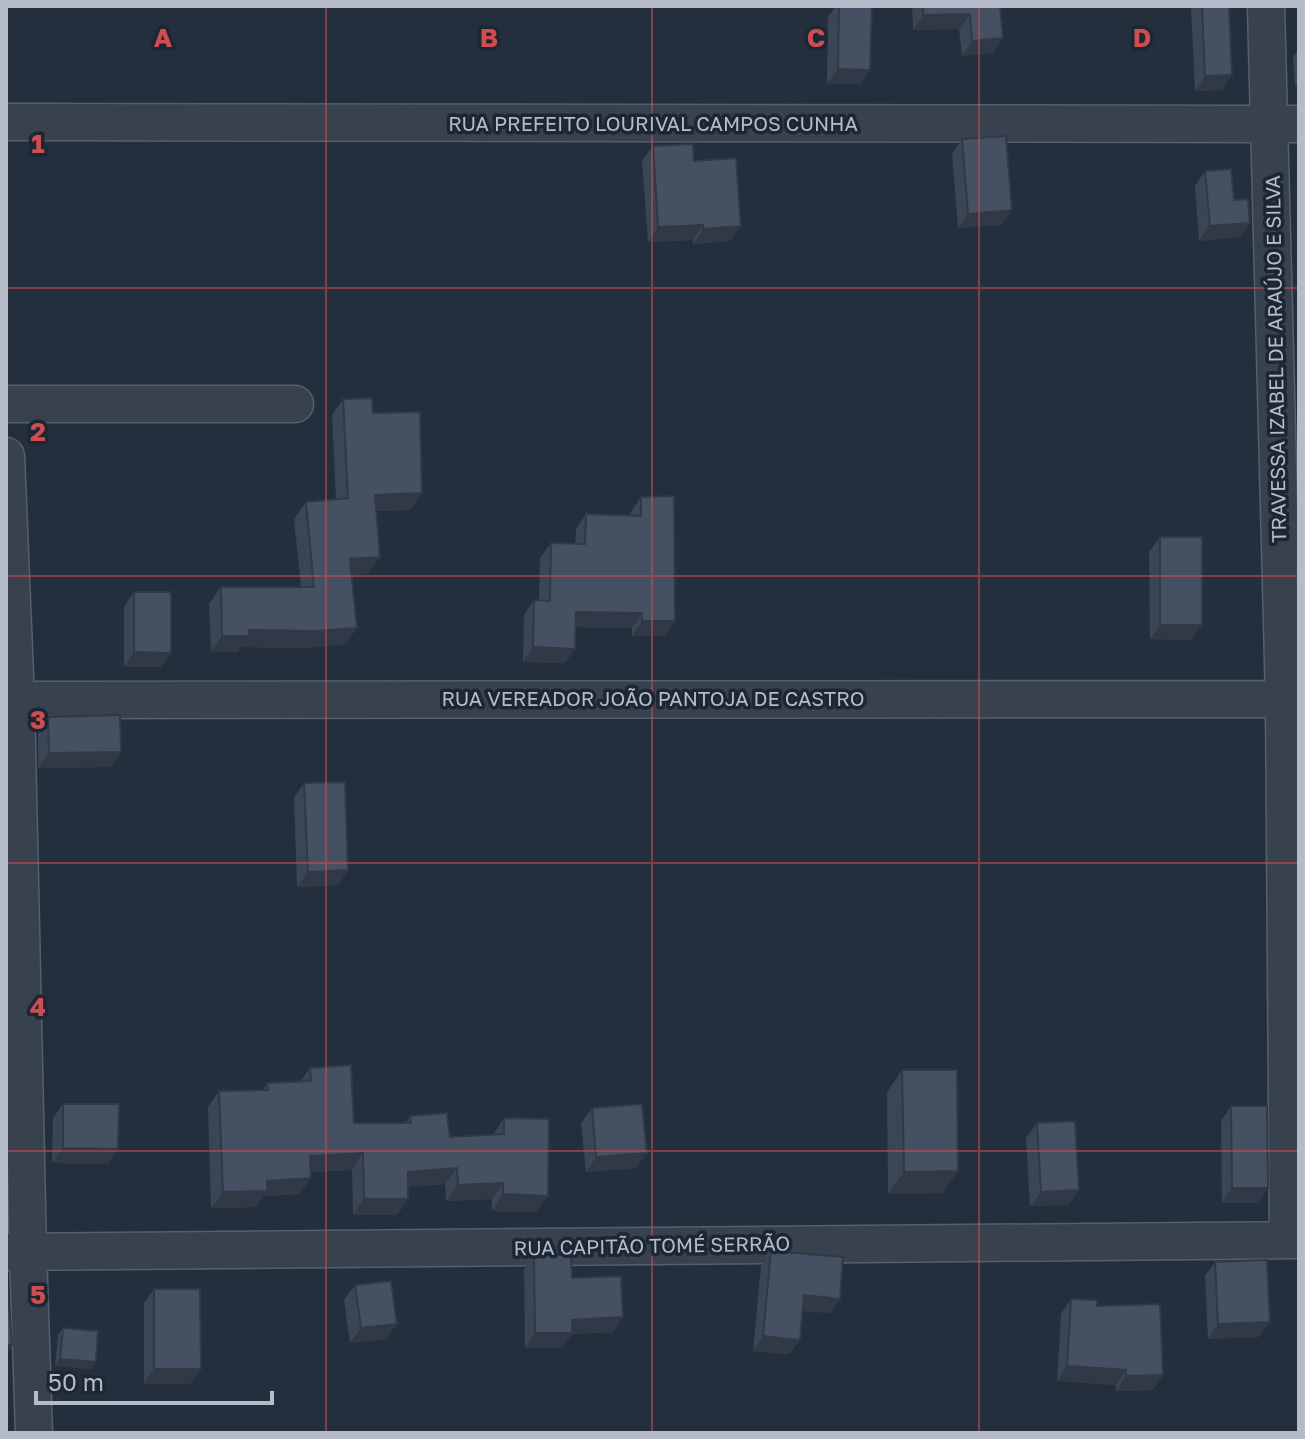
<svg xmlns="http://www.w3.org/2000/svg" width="1305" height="1439" viewBox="0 0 1305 1439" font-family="'Golos Text',sans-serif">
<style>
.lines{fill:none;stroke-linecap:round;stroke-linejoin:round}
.minor-casing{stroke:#565f6c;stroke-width:39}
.minor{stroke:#38414e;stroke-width:36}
.wall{fill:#3b4654}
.shaded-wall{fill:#303945}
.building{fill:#455162;stroke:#303945;stroke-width:2}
.grid{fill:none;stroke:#ce4d50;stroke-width:2;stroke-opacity:0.55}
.labels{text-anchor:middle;stroke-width:7;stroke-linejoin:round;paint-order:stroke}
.street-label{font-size:20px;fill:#b4bcc9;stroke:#1d2633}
.grid-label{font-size:26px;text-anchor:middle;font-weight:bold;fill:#ce4d50;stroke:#1d2633;stroke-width:7;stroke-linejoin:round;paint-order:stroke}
</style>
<rect width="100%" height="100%" fill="#242f3e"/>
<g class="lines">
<g class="minor-casing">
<path id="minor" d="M 1266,6 L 1284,699 L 1288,1240
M 6,122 L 1299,124
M 6,404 L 295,404
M 6,456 L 16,700 L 28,1252 L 34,1433
M 6,700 L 1299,699
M 6,1252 L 1299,1240"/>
</g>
<use href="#minor" class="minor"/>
</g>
<path class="wall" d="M 836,6 L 872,6 L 870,70 L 860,84 L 827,84 L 828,17 Z
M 912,6 L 1000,6 L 993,53 L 962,56 L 959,29 L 913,30 Z
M 1192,6 L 1229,6 L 1232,75 L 1222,90 L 1195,91 L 1191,7 Z
M 1299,49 L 1299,86 L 1295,86 L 1293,57 Z
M 962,139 L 1012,210 L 1001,225 L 958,228 L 952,154 Z
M 653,146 L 694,161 L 730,241 L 693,244 L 693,240 L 648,242 L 642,161 Z
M 1205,171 L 1234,200 L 1250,223 L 1240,237 L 1199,241 L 1195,186 Z
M 343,399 L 373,413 L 411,510 L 376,511 L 380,557 L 368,573 L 352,575 L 346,644 L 304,648 L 241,647 L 237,652 L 211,652 L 209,604 L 221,587 L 301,587 L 294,519 L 306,502 L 336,499 L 332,415 Z
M 641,497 L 665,636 L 632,636 L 632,628 L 575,627 L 575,649 L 565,663 L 523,662 L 524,615 L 534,600 L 539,600 L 540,558 L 551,543 L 575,544 L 576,529 L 586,514 L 631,516 L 631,512 Z
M 1160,537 L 1202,625 L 1191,640 L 1150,639 L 1149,552 Z
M 134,592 L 171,653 L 161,667 L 124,667 L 124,607 Z
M 48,717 L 121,752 L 111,767 L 38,768 L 38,732 Z
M 304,783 L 348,870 L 338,885 L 297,887 L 294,798 Z
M 310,1068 L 354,1123 L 406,1123 L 410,1116 L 450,1137 L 493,1135 L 504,1118 L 536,1212 L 492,1211 L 492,1199 L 446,1201 L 445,1184 L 408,1187 L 408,1199 L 397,1215 L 353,1215 L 352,1170 L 311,1172 L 300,1194 L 264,1196 L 256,1207 L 211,1208 L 208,1107 L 219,1091 L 263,1090 L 267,1083 L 300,1082 Z
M 902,1070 L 943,1193 L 888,1194 L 887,1092 Z
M 63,1104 L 108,1164 L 52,1163 L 53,1118 Z
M 1231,1106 L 1258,1203 L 1222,1203 L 1221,1121 Z
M 592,1108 L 647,1153 L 636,1168 L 586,1172 L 581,1123 Z
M 1037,1123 L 1069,1205 L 1030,1206 L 1026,1138 Z
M 771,1251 L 840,1299 L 830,1313 L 803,1311 L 800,1340 L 789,1354 L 753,1351 L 761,1266 Z
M 534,1255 L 572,1278 L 623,1317 L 613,1332 L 572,1334 L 562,1348 L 525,1348 L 524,1270 Z
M 1215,1262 L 1259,1337 L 1208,1339 L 1205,1276 Z
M 355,1285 L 386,1339 L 350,1343 L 344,1300 Z
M 154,1289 L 190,1384 L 144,1384 L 144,1303 Z
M 1071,1299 L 1097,1306 L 1163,1375 L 1153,1390 L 1116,1391 L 1116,1385 L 1057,1381 L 1061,1314 Z
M 63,1328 L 96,1362 L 90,1369 L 55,1366 L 58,1335 Z"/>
<path class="shaded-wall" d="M 970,14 L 959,29 L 913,30 L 923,15 Z
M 1003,38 L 993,53 L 962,56 L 972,41 Z
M 838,69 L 870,70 L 860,84 L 827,84 Z
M 1232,75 L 1222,90 L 1195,91 L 1205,76 Z
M 1012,210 L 1001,225 L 958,228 L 968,214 Z
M 1250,223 L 1240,237 L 1199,241 L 1210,226 Z
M 703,225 L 693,240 L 648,242 L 658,227 Z
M 741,226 L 730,241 L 693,244 L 703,229 Z
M 422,493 L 411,510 L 363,511 L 375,495 Z
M 380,557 L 368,573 L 339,576 L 350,559 Z
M 576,612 L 642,613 L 632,628 L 565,627 Z
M 642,621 L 675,621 L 665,636 L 632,636 Z
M 1160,625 L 1202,625 L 1191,640 L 1150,639 Z
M 357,628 L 346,644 L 304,648 L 241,647 L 237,652 L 211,652 L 222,636 L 249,630 Z
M 533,647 L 575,649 L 565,663 L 523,662 Z
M 134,652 L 171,653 L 161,667 L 124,667 Z
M 121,752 L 111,767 L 38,768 L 49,753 Z
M 348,870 L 338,885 L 297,887 L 308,872 Z
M 63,1148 L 118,1149 L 108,1164 L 52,1163 Z
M 363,1153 L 352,1170 L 299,1172 L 310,1156 Z
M 647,1153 L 636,1168 L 586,1172 L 596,1157 Z
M 457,1168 L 445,1184 L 397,1188 L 408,1172 Z
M 958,1171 L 943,1193 L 888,1194 L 904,1172 Z
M 311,1178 L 300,1194 L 264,1196 L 256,1207 L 211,1208 L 223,1192 L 267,1181 Z
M 503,1183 L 492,1199 L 446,1201 L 458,1185 Z
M 1232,1188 L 1268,1188 L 1258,1203 L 1222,1203 Z
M 1079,1190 L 1069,1205 L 1030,1206 L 1041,1192 Z
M 503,1194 L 548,1196 L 536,1212 L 492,1211 Z
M 364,1199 L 408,1199 L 397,1215 L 353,1215 Z
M 804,1295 L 840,1299 L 830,1313 L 794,1310 Z
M 623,1317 L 613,1332 L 572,1334 L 562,1348 L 525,1348 L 535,1333 L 572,1320 Z
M 1270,1322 L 1259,1337 L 1208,1339 L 1218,1324 Z
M 397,1324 L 386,1339 L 350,1343 L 361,1328 Z
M 763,1336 L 800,1340 L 789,1354 L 753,1351 Z
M 6,1345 L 12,1345 L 6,1353 Z
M 60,1359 L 96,1362 L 90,1369 L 55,1366 Z
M 1067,1366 L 1126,1370 L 1116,1385 L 1057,1381 Z
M 154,1369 L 201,1369 L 190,1384 L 144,1384 Z
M 1163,1375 L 1153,1390 L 1116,1391 L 1126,1376 Z"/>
<path class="building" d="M 839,6 L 872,6 L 870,70 L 838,69 Z
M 923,6 L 1000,6 L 1003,38 L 972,41 L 970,14 L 923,15 Z
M 1202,6 L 1229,6 L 1232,75 L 1205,76 Z
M 1006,136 L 1012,210 L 968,214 L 962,139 Z
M 693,144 L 694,161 L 736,158 L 741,226 L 703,229 L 703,225 L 658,227 L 653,146 Z
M 1231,169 L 1234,200 L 1248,199 L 1250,223 L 1210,226 L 1205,171 Z
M 372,398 L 373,413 L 420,412 L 422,493 L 375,495 L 380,557 L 350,559 L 357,628 L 316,631 L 249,630 L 249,636 L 222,636 L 221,587 L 314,587 L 306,502 L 348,498 L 343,399 Z
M 674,496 L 675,621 L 642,621 L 642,613 L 576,612 L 575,649 L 533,647 L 534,600 L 550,601 L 551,543 L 585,544 L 586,514 L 641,516 L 641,497 Z
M 1160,537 L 1202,537 L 1202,625 L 1160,625 Z
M 134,592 L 171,592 L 171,653 L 134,652 Z
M 120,715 L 121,752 L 49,753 L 48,717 Z
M 345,782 L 348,870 L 308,872 L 304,783 Z
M 351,1065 L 354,1123 L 411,1123 L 410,1116 L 447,1113 L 450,1137 L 504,1134 L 504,1118 L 549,1119 L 548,1196 L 503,1194 L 503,1183 L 458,1185 L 457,1168 L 408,1172 L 408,1199 L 364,1199 L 363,1153 L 310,1156 L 311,1178 L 267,1181 L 267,1191 L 223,1192 L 219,1091 L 268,1090 L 267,1083 L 311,1081 L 310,1068 Z
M 902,1070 L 957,1070 L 958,1171 L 904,1172 Z
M 63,1104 L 119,1104 L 118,1149 L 63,1148 Z
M 642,1104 L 647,1153 L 596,1157 L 592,1108 Z
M 1231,1106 L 1267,1106 L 1268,1188 L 1232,1188 Z
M 1075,1121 L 1079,1190 L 1041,1192 L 1037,1123 Z
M 771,1251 L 843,1257 L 840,1299 L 804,1295 L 800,1340 L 763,1336 Z
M 534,1255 L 571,1255 L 572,1278 L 621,1276 L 623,1317 L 572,1320 L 572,1333 L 535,1333 Z
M 1267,1260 L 1270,1322 L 1218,1324 L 1215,1262 Z
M 6,1264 L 12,1345 L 6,1345 Z
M 391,1281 L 397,1324 L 361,1328 L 355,1285 Z
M 154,1289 L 200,1289 L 201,1369 L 154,1369 Z
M 1071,1299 L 1097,1300 L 1097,1306 L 1160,1304 L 1163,1375 L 1126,1376 L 1126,1370 L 1067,1366 Z
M 63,1328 L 98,1331 L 96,1362 L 60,1359 Z"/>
<path class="grid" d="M 326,6 L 326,1433M 652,6 L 652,1433M 979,6 L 979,1433M 6,288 L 1299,288M 6,576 L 1299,576M 6,863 L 1299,863M 6,1151 L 1299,1151"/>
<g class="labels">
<g class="street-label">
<text x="653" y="131">RUA PREFEITO LOURIVAL CAMPOS CUNHA</text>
<text transform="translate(1276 359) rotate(-91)" y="7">TRAVESSA IZABEL DE ARAÚJO E SILVA</text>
<text x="653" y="706">RUA VEREADOR JOÃO PANTOJA DE CASTRO</text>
<text transform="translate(652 1246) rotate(-1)" y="7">RUA CAPITÃO TOMÉ SERRÃO</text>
</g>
</g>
<g class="grid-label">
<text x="163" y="47">A</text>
<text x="489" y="47">B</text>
<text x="816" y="47">C</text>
<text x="1142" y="47">D</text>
<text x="38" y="153">1</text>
<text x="38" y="441">2</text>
<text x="38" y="729">3</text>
<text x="38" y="1016">4</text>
<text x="38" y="1304">5</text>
</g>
<rect width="1305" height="1439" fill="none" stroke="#b4bcc9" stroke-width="16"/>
<path d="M36 1391v12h236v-12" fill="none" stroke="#b4bcc9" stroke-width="4"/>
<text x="48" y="1391" font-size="24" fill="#b4bcc9" stroke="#1d2633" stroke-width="6" paint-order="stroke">50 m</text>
</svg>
